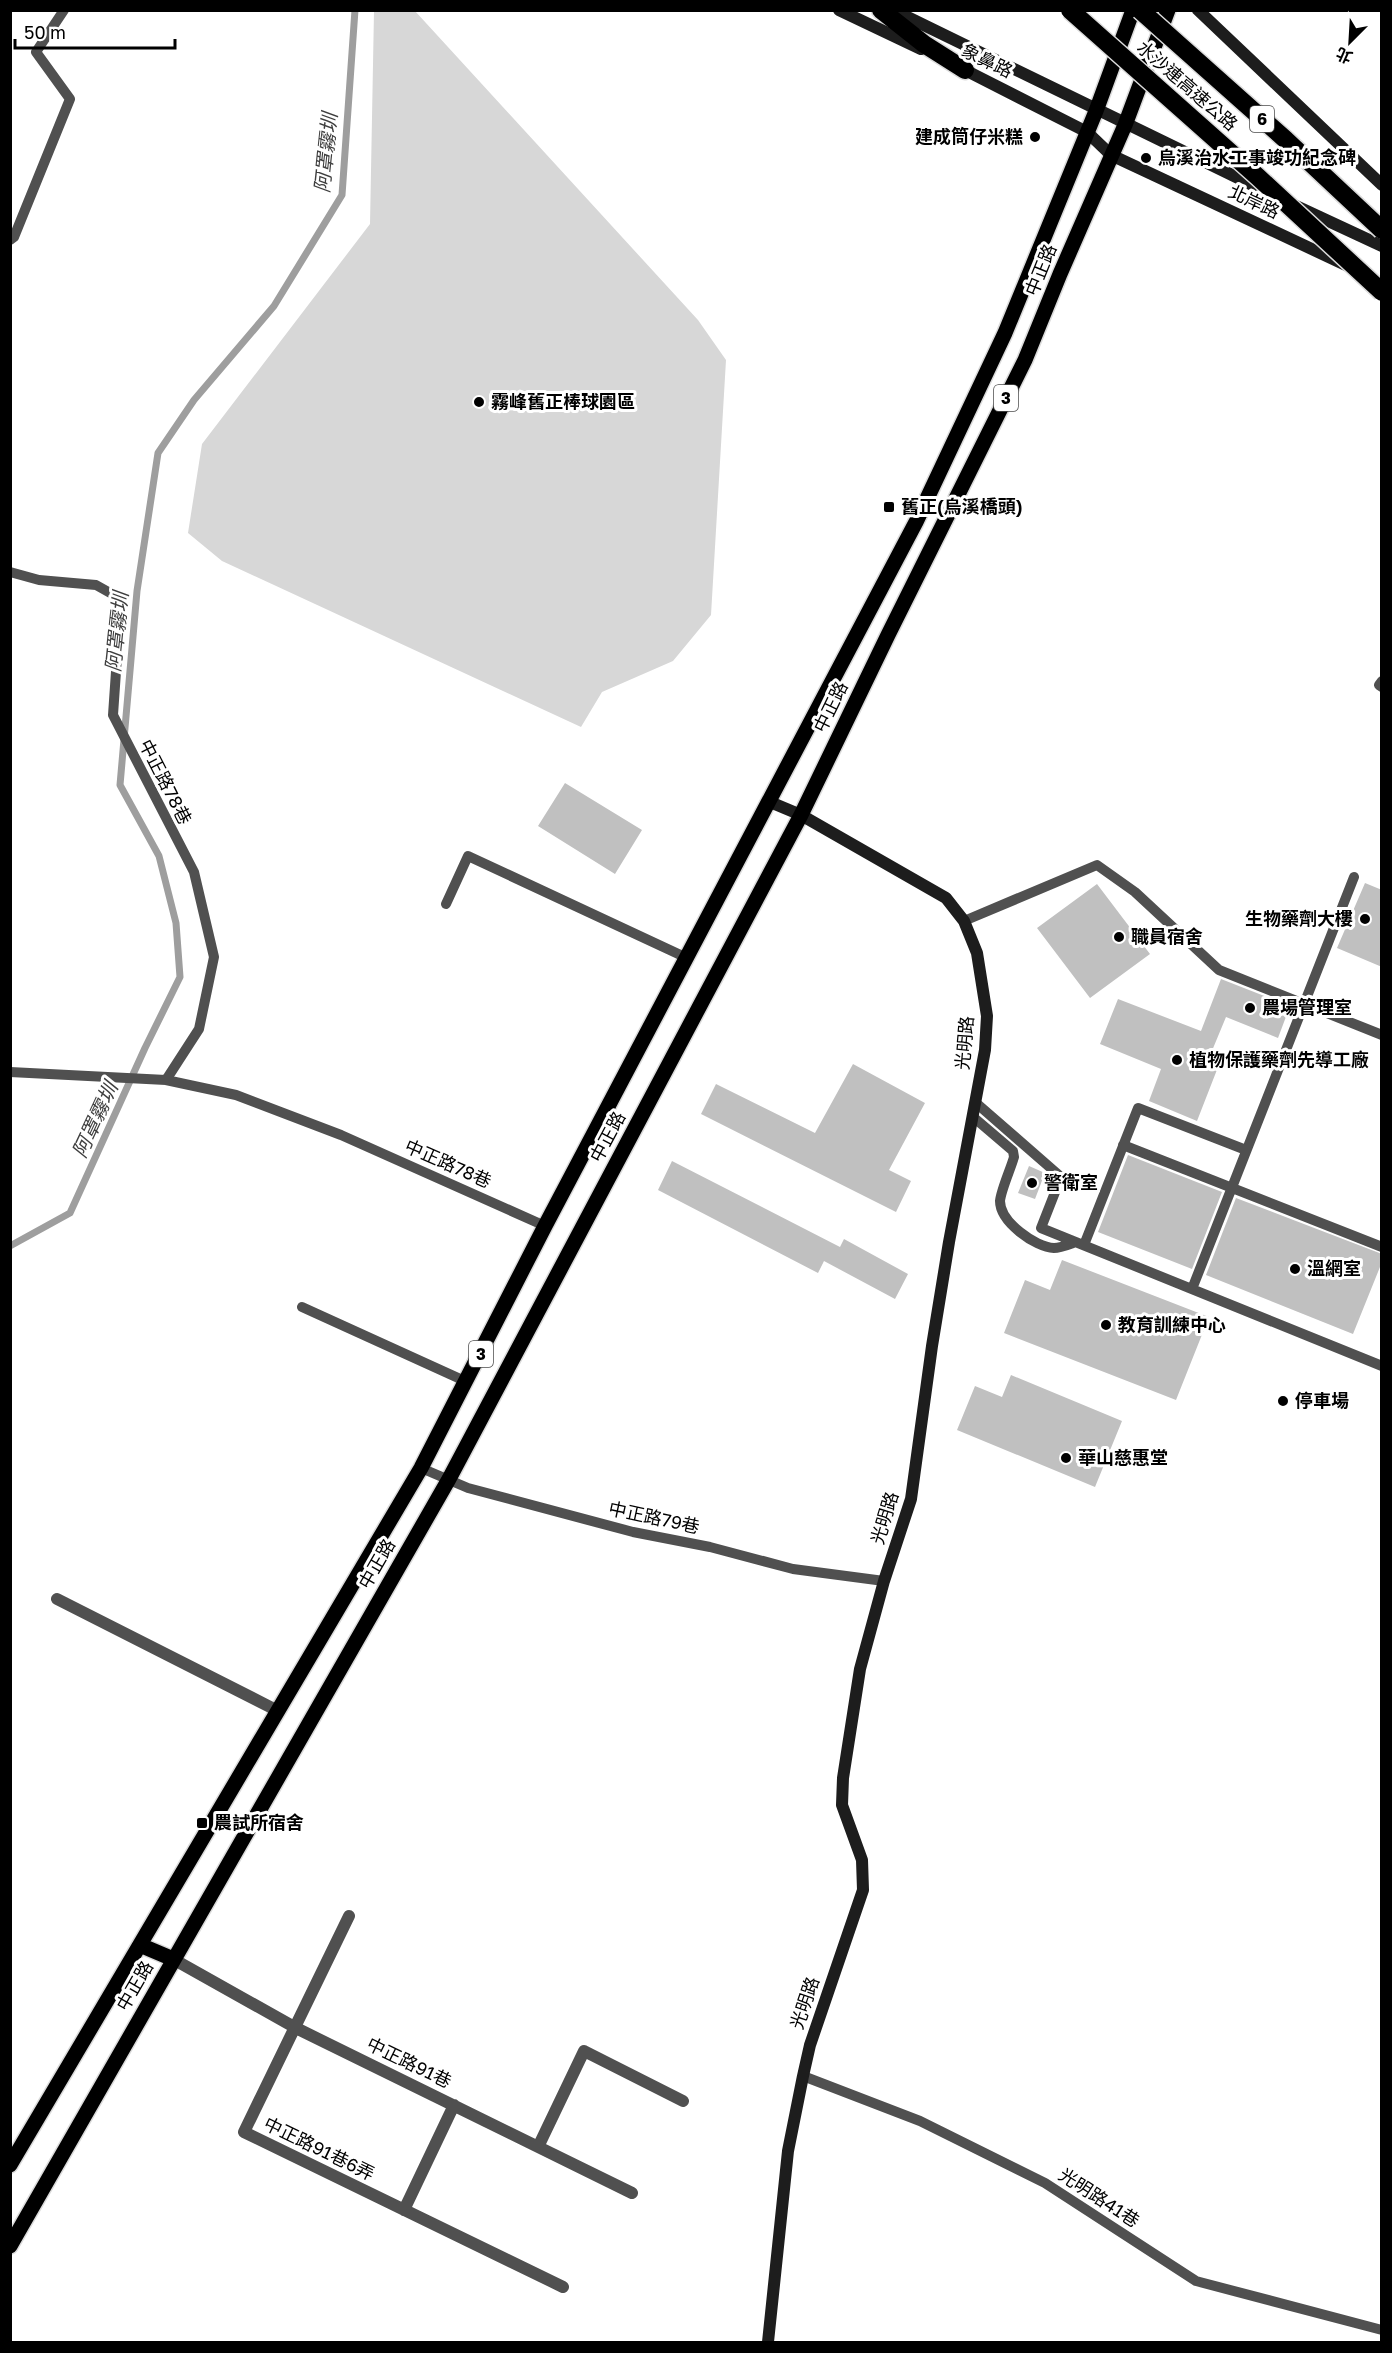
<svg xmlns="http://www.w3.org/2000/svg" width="1392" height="2353" viewBox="0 0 1392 2353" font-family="'Golos Text','Noto Sans TC',sans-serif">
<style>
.green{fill:#d7d7d7}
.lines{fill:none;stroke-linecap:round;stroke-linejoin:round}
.stream{stroke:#9e9e9e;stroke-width:7}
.building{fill:#c0c0c0}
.primary-casing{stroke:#dbdbdb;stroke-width:18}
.highway-casing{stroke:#dbdbdb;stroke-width:21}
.lane{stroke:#505050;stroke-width:10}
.street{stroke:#505050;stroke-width:12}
.secondary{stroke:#1d1d1d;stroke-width:12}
.primary{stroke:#000;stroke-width:15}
.highway{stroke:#000;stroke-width:18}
.highway-bridge-casing{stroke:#dbdbdb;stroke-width:21;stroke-linecap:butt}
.highway-bridge{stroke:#000;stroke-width:18}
.poi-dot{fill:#000;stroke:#fff;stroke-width:2}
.labels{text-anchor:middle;stroke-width:6;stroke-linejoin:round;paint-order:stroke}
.shield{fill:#fff;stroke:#4c4c4c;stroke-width:1.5}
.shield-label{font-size:16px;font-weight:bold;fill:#000}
.street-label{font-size:18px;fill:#000;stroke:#fff}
.poi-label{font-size:18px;font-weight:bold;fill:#000;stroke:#fff;text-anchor:start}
.water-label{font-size:20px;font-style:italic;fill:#3f3f3f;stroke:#fff}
</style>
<rect width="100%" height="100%" fill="#fff"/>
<path class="green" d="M 374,11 L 415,11 L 698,320 L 726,360 L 711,615 L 673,661 L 602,692 L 581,727 L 222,561 L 188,533 L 202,444 L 370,224 Z"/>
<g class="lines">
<path class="stream" d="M 10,1246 L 70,1213 L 145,1048 L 180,977 L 176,923 L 159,856 L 120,785 L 137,591 L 158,453 L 194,400 L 274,306 L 342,195 L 355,10"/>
</g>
<path class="building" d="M 565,783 L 642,830 L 615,874 L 538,826 Z
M 1365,883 L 1382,890 L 1382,967 L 1337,948 Z
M 1097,884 L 1150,954 L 1090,998 L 1037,928 Z
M 1221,979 L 1290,1006 L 1278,1038 L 1226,1017 L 1209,1058 L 1220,1062 L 1197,1121 L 1149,1101 L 1161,1069 L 1100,1044 L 1118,999 L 1201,1031 Z
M 853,1064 L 925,1103 L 889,1170 L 911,1181 L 896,1212 L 701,1114 L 716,1084 L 815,1133 Z
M 1128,1155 L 1222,1192 L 1192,1269 L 1098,1232 Z
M 672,1161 L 840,1247 L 844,1239 L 908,1274 L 895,1299 L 824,1261 L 818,1273 L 658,1190 Z
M 1029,1166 L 1045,1173 L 1035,1199 L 1018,1193 Z
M 1236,1198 L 1382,1254 L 1382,1262 L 1353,1334 L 1206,1275 Z
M 1062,1260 L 1209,1317 L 1176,1400 L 1004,1333 L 1025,1280 L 1050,1290 Z
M 1011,1375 L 1122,1421 L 1095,1487 L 957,1430 L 975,1386 L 1002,1397 Z"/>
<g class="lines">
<g class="primary-casing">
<path id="primary" d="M 140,1945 L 173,1959
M 10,2165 L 421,1468 L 545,1226 L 916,522 L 1005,333 L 1096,111 L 1133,10
M 10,2246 L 449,1479 L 801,815 L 888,635 L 1025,360 L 1060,274 L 1125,125 L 1168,10"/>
</g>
<g class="highway-casing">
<path id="highway" d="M 881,10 L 924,44 L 965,70"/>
</g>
<path class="lane" d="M 10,240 L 14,237 L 70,99 L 36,52 L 64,10
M 10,572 L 39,580 L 96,585 L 121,599 L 113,715 L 194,872 L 214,957 L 199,1029 L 166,1080
M 1382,681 L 1379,685 L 1382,687
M 446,904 L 468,856 L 687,958
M 964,921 L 1097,865 L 1135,892 L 1219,970 L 1382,1035
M 10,1072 L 166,1080 L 236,1095 L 341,1135 L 545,1226
M 975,1102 L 1061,1177 L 1041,1228 L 1382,1366
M 972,1116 L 1013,1151 L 1014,1157 C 1011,1168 1001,1190 1000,1201 C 1000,1222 1035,1247 1054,1248 C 1061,1248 1070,1244 1076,1242
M 1123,1145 L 1382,1247
M 1084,1245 L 1138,1108 L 1246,1150
M 1192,1289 L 1354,877
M 302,1307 L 467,1382
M 421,1468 L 468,1488 L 633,1532 L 710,1547 L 793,1569 L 884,1581
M 803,2076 L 920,2121 L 1045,2183 L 1196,2281 L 1382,2330"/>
<path class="street" d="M 57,1599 L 278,1711
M 349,1916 L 244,2132 L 563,2287
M 173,1959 L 296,2028 L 632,2193
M 539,2145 L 584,2051 L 683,2101
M 404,2210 L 454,2105"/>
<path class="secondary" d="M 839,10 L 921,49
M 893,10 L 1269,193
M 1198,10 L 1382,185
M 959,67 L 1087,132 L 1111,155 L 1348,266
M 1296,206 L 1382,246
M 768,2342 L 788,2151 L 803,2076 L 810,2045 L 863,1890 L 862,1860 L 842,1805 L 843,1778 L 860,1669 L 884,1581 L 911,1499 L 932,1346 L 949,1242 L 985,1050 L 987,1016 L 977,953 L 964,921 L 946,898 L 801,815 L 770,802"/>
<use href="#primary" class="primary"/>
<use href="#highway" class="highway"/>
<g class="highway-bridge-casing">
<path id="highway-bridge" d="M 1070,10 L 1258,177 L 1382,292
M 1140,10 L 1286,140 L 1382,230"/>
</g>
<use href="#highway-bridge" class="highway-bridge"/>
</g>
<g class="poi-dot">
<circle cx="1035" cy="137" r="6"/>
<circle cx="1146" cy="158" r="6"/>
<circle cx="479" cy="402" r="6"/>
<rect x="883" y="501" width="12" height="12" rx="3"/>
<circle cx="1365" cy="919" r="6"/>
<circle cx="1119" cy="937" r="6"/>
<circle cx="1250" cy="1008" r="6"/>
<circle cx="1177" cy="1060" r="6"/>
<circle cx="1032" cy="1183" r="6"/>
<circle cx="1295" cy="1269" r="6"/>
<circle cx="1106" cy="1325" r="6"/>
<circle cx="1283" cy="1401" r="6"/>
<circle cx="1066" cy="1458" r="6"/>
<rect x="196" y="1817" width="12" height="12" rx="3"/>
</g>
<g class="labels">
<g class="shield">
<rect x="1250" y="106" width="24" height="26" rx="4.5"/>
<rect x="994" y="385" width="24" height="26" rx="4.5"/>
<rect x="469" y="1341" width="24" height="26" rx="4.5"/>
</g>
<g class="shield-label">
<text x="1262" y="125">6</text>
<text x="1006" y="404">3</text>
<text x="481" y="1360">3</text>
</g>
<g class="street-label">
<text transform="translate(987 61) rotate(26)" y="6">象鼻路</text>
<text transform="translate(1187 86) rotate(41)" y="6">水沙連高速公路</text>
<text transform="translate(1254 202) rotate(25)" y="6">北岸路</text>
<text transform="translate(1041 270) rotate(-68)" y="6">中正路</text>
<text transform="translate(831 707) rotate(-64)" y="6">中正路</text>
<text transform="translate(165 782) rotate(63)" y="6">中正路78巷</text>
<text transform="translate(965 1043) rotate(-85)" y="6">光明路</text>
<text transform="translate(608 1137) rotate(-62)" y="6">中正路</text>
<text transform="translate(448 1164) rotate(24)" y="6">中正路78巷</text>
<text transform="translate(654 1518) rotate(12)" y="6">中正路79巷</text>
<text transform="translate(885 1518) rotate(-73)" y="6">光明路</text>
<text transform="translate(377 1564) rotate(-60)" y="6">中正路</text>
<text transform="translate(135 1986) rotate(-60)" y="6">中正路</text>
<text transform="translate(805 2003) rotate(-71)" y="6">光明路</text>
<text transform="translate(409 2063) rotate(26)" y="6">中正路91巷</text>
<text transform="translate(319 2149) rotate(26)" y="6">中正路91巷6弄</text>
<text transform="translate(1099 2198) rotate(33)" y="6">光明路41巷</text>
</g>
<g class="poi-label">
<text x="1023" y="143" text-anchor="end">建成筒仔米糕</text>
<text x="1158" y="164">烏溪治水工事竣功紀念碑</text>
<text x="491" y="408">霧峰舊正棒球園區</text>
<text x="901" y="513">舊正(烏溪橋頭)</text>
<text x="1353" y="925" text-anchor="end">生物藥劑大樓</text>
<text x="1131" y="943">職員宿舍</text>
<text x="1262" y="1014">農場管理室</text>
<text x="1189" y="1066">植物保護藥劑先導工廠</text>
<text x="1044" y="1189">警衛室</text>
<text x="1307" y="1275">溫網室</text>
<text x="1118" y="1331">教育訓練中心</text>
<text x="1295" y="1407">停車場</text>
<text x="1078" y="1464">華山慈惠堂</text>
<text x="214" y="1829">農試所宿舍</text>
</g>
<g class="water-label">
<text transform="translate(326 153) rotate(-84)" y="7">阿罩霧圳</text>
<text transform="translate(117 632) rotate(-84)" y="7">阿罩霧圳</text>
<text transform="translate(95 1120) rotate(-65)" y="7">阿罩霧圳</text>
</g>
</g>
<rect width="1392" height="2353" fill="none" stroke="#000000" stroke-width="24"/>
<g transform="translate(1350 42) rotate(204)" stroke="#ffffff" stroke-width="4.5" paint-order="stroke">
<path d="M0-4.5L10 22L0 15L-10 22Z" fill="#000000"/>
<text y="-9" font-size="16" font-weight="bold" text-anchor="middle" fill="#000000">北</text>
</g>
<path d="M15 39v9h160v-9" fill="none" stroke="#000000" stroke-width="3"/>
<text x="24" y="39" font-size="18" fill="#000000" stroke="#ffffff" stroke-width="4.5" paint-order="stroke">50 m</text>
</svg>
